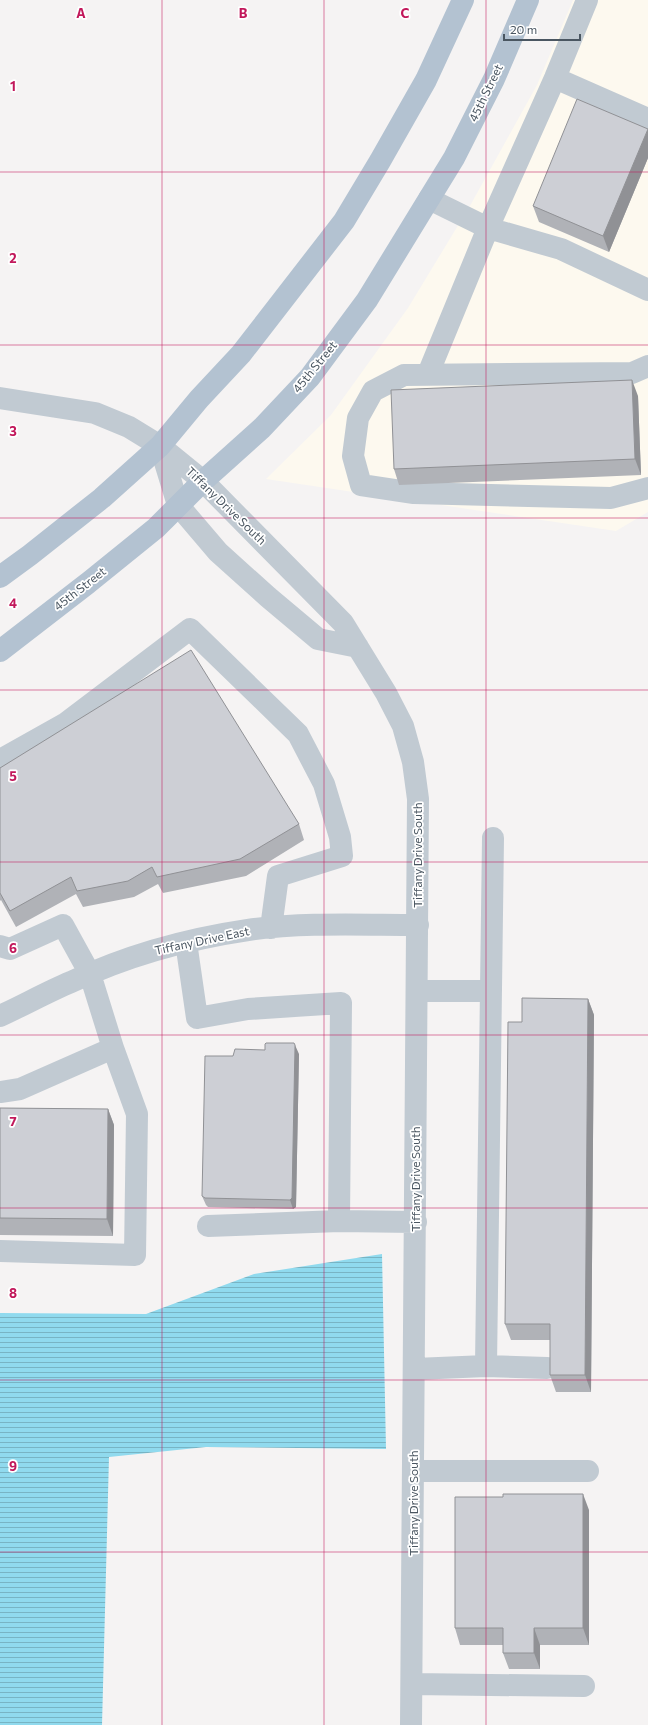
<svg xmlns="http://www.w3.org/2000/svg" width="648" height="1725" viewBox="0 0 648 1725" font-family="Commissioner,sans-serif">
<style>
.commercial{fill:#fdf9ef}
.water{fill:url(#water-rules)}
.lines{fill:none;stroke-linecap:round;stroke-linejoin:round}
.minor{stroke:#c1cad2;stroke-width:22}
.major{stroke:#b3c2d1;stroke-width:22}
.wall{fill:#b0b2b7}
.shaded-wall{fill:#909195}
.building{fill:#cdcfd5;stroke:#909195}
.grid{fill:none;stroke:#c2185b;stroke-width:1;stroke-opacity:0.55}
.labels{text-anchor:middle;stroke-width:3.5;stroke-linejoin:round;paint-order:stroke}
.street-label{font-size:12px;fill:#4a5661;stroke:#fff}
.grid-label{font-size:13px;text-anchor:middle;font-weight:bold;fill:#c2185b;stroke:#fff;stroke-width:3.5;stroke-linejoin:round;paint-order:stroke}
</style>
<defs>
<pattern id="water-rules" width="6" height="5" patternUnits="userSpaceOnUse"><rect width="6" height="5" fill="#90daee"/><path d="M0 2.5h6" fill="none" stroke="#78b4c4"/></pattern>
</defs>
<rect width="100%" height="100%" fill="#f5f3f3"/>
<path class="commercial" d="M 573,0 L 648,0 L 648,512 L 616,531 L 266,479 L 331,415 L 408,308 L 471,204 L 537,85 Z"/>
<path class="water" d="M 382,1254 L 386,1449 L 206,1447 L 109,1457 L 102,1725 L 0,1725 L 0,1313 L 146,1314 L 254,1274 Z"/>
<g class="lines">
<path class="minor" d="M 555,78 L 648,119
M 429,199 L 488,228 L 561,249 L 648,290
M 648,366 L 632,373 L 404,375 L 373,391 L 358,418 L 353,456 L 361,485 L 414,493 L 611,498 L 648,488
M 428,374 L 488,228 L 555,78 L 587,0
M 0,398 L 95,413 L 129,427 L 160,446 L 203,481 L 343,623 L 386,693 L 403,726 L 413,762 L 418,799 L 411,1725
M 160,446 L 178,505 L 218,552 L 268,597 L 318,639 L 358,647
M 0,760 L 66,723 L 190,629 L 298,734 L 324,784 L 340,837 L 342,856 L 278,876 L 271,928
M 186,942 L 197,1018 L 248,1009 L 341,1003 L 339,1221 L 208,1226
M 0,946 L 10,949 L 63,925 L 90,974 L 113,1048 L 20,1089 L 0,1092
M 417,991 L 491,991
M 0,1016 C 24,1005 47,992 71,982 C 126,956 187,939 248,930 C 304,922 361,925 418,925
M 339,1221 L 416,1222
M 0,1251 L 135,1255 L 137,1114 L 113,1048
M 486,1366 L 493,838
M 415,1369 L 486,1366 L 547,1368
M 414,1471 L 588,1471
M 412,1684 L 584,1686"/>
<path class="major" d="M 0,577 L 30,555 L 102,498 L 160,446 L 199,399 L 241,354 L 344,221 L 380,161 L 426,80 L 463,0
M 0,651 L 88,583 L 156,528 L 203,481 L 262,428 L 310,377 L 367,300 L 454,158 L 494,79 L 528,0"/>
</g>
<path class="wall" d="M 648,129 L 648,158 L 609,252 L 539,222 L 533,206 Z
M 638,396 L 641,475 L 399,485 L 394,469 Z
M 0,768 L 299,824 L 304,840 L 246,876 L 163,893 L 158,884 L 134,897 L 83,907 L 76,894 L 16,927 L 1,900 L 0,901 Z
M 588,999 L 594,1015 L 591,1392 L 556,1392 L 550,1375 L 550,1340 L 511,1340 L 505,1324 L 522,1022 Z
M 299,1054 L 296,1207 L 293,1209 L 208,1207 L 206,1205 L 202,1196 Z
M 0,1108 L 108,1109 L 114,1125 L 113,1236 L 0,1235 Z
M 589,1510 L 589,1645 L 540,1645 L 540,1669 L 509,1669 L 503,1653 L 503,1645 L 460,1645 L 455,1628 Z"/>
<path class="shaded-wall" d="M 648,129 L 648,158 L 609,252 L 603,236 Z
M 632,380 L 638,396 L 641,475 L 635,459 Z
M 588,999 L 594,1015 L 591,1392 L 585,1375 Z
M 295,1045 L 299,1054 L 296,1207 L 293,1209 L 290,1200 Z
M 108,1109 L 114,1125 L 113,1236 L 107,1219 Z
M 583,1494 L 589,1510 L 589,1645 L 583,1628 Z
M 534,1628 L 540,1645 L 540,1669 L 534,1653 Z"/>
<path class="building" d="M 577,99 L 648,129 L 603,236 L 533,206 Z
M 632,380 L 635,459 L 394,469 L 391,390 Z
M 191,650 L 299,824 L 240,859 L 157,877 L 152,867 L 128,881 L 77,891 L 71,877 L 10,911 L 0,893 L 0,768 Z
M 522,998 L 588,999 L 585,1375 L 550,1375 L 550,1324 L 505,1324 L 508,1022 L 522,1022 Z
M 266,1043 L 294,1043 L 295,1045 L 292,1198 L 290,1200 L 205,1198 L 202,1196 L 205,1056 L 233,1056 L 235,1049 L 265,1050 L 265,1044 Z
M 0,1108 L 108,1109 L 107,1219 L 0,1218 Z
M 503,1494 L 583,1494 L 583,1628 L 534,1628 L 534,1653 L 503,1653 L 503,1628 L 455,1628 L 455,1497 L 503,1497 Z"/>
<path class="grid" d="M 162,0 L 162,1725M 324,0 L 324,1725M 486,0 L 486,1725M 0,172 L 648,172M 0,345 L 648,345M 0,518 L 648,518M 0,690 L 648,690M 0,862 L 648,862M 0,1035 L 648,1035M 0,1208 L 648,1208M 0,1380 L 648,1380M 0,1552 L 648,1552"/>
<g class="labels">
<g class="street-label">
<text transform="translate(486 93) rotate(-64)" y="4">45th Street</text>
<text transform="translate(315 367) rotate(-51)" y="4">45th Street</text>
<text transform="translate(226 506) rotate(44)" y="4">Tiffany Drive South</text>
<text transform="translate(80 589) rotate(-38)" y="4">45th Street</text>
<text transform="translate(418 855) rotate(-90)" y="4">Tiffany Drive South</text>
<text transform="translate(202 941) rotate(-12)" y="4">Tiffany Drive East</text>
<text transform="translate(416 1179) rotate(-90)" y="4">Tiffany Drive South</text>
<text transform="translate(414 1503) rotate(-90)" y="4">Tiffany Drive South</text>
</g>
</g>
<g class="grid-label">
<text x="81" y="18">A</text>
<text x="243" y="18">B</text>
<text x="405" y="18">C</text>
<text x="13" y="91">1</text>
<text x="13" y="263">2</text>
<text x="13" y="436">3</text>
<text x="13" y="608">4</text>
<text x="13" y="781">5</text>
<text x="13" y="953">6</text>
<text x="13" y="1126">7</text>
<text x="13" y="1298">8</text>
<text x="13" y="1471">9</text>
</g>
<path d="M504 34v6h76v-6" fill="none" stroke="#4a5661" stroke-width="2"/>
<text x="510" y="34" font-size="12" fill="#4a5661" stroke="#ffffff" stroke-width="3" paint-order="stroke">20 m</text>
</svg>
